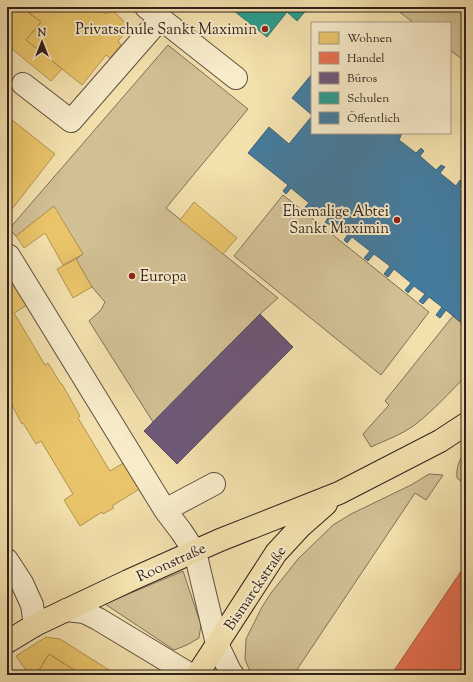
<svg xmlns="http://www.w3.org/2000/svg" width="473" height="682" viewBox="0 0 473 682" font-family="'Sorts Mill Goudy',serif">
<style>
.green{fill:#d1c094;stroke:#807058}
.homes{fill:#e9c46a;stroke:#b29352}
.shops{fill:#e76f51;stroke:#b05841}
.offices{fill:#6d597a;stroke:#5b485e}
.schools{fill:#2a9d8f;stroke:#2c786c}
.public{fill:#457b9d;stroke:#3f6076}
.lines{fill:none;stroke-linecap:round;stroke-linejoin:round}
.minor-casing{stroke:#605140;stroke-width:24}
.major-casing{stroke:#30211b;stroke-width:24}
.minor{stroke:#f7ebca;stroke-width:22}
.major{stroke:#f2e0ad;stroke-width:22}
.poi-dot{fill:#8f2418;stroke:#f7ebca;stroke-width:1.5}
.labels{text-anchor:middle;stroke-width:4;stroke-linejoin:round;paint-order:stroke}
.poi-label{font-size:15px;fill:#30211b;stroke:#f7ebca;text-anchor:end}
.street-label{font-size:15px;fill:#30211b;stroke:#f7ebca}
</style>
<rect width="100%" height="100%" fill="#f2e0ad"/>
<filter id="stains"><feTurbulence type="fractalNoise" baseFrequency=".005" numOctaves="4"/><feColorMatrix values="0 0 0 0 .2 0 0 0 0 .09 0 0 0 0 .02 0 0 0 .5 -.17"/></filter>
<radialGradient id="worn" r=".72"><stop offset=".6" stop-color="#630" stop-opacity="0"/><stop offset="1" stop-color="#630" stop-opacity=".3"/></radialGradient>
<path class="green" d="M 393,7 L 466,7 L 466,62 L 450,50 L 450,23 L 414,23 Z
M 168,45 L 248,109 L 166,208 L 278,298 L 260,314 L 153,422 L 89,321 L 101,310 L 105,302 L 92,287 L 76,259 L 83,254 L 53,207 L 16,236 L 9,229 Z
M 283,195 L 429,312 L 381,375 L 234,256 Z
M 453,316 L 459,321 L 466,329 L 466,376 C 450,392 434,410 416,424 C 403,434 386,440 371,447 L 363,434 L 389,405 L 385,401 Z
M 466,451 L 466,486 L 457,478 C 456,468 459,459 466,451 Z
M 429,474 L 443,475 L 426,500 L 415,493 L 294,674 L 295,675 L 252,675 L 245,660 L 246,639 L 262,607 L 271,593 L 298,559 L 333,525 L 351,514 L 411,485 Z
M 183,571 L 201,625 L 199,638 L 187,645 L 174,650 L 105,604 Z"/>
<path class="homes" d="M 7,7 L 33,7 L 29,13 L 41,22 L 26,40 L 62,69 L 51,81 L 12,49 L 7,56 Z
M 33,7 L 98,7 L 106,14 L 111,9 L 130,27 L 118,41 L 121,45 L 110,58 L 106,55 L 82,85 L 26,40 L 41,22 L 29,13 Z
M 7,116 L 55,154 L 12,209 L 7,205 Z
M 194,202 L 237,238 L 223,254 L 180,220 Z
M 54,206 L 83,254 L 63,265 L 45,233 L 24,248 L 16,236 Z
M 76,259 L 92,287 L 73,298 L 57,269 Z
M 13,277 L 29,304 L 14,313 L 45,365 L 48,363 L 61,384 L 62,384 L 80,416 L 78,418 L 110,471 L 125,462 L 141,488 L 112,506 L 114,508 L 103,514 L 102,512 L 80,526 L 64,500 L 73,494 L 41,441 L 36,444 L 23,423 L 22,424 L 7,396 L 7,280 Z
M 46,637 L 60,639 L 117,675 L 82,675 L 49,654 L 36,675 L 29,675 L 16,656 Z
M 49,654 L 82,675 L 36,675 Z"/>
<path class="shops" d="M 466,564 L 466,667 L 460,675 L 391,675 Z"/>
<path class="offices" d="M 260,314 L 293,347 L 177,464 L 144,431 Z"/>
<path class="schools" d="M 229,7 L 309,7 L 297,21 L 287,12 L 267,37 Z"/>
<path class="public" d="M 312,74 L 312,115 L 292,98 Z
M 312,116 L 312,133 L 391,133 L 395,136 L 397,133 L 402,133 L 399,140 L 416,153 L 421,148 L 424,151 L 420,156 L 436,170 L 441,165 L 445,167 L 440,173 L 456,186 L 460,180 L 464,183 L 459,189 L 466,194 L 466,322 L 459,321 L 446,310 L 440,318 L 436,315 L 442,307 L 429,297 L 423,304 L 419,301 L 425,294 L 414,286 L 408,293 L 405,290 L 411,283 L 394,269 L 388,277 L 384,274 L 390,266 L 374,254 L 368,261 L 364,258 L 370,251 L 352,237 L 347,243 L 344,240 L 348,234 L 332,221 L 327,227 L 324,224 L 328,218 L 313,206 L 308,211 L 304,208 L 309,203 L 291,188 L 286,194 L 283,191 L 288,185 L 248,153 L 269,127 L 289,144 Z"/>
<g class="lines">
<g class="minor-casing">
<path id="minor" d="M 146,7 L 236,78
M 23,84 L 71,121 L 160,19
M 9,256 L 165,510 L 181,531 L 195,552 L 217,644 L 230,671 L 233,675
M 165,510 L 214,484
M 7,560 L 22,583 L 32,605 L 35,625
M 66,610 L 84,612 L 98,619 L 191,675"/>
</g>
<g class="major-casing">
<path id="major" d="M 7,642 L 35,625 L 128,581 L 220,540 L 339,493 L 440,441 L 466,424
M 197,675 L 276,553 L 300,527 L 326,504"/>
</g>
<use href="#minor" class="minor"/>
<use href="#major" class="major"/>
</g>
<g class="poi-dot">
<circle cx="265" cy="29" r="4"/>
<circle cx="397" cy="220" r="4"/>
<circle cx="132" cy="276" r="4"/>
</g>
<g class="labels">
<g class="poi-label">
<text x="257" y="34">Privatschule Sankt Maximin</text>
<text x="389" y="216">Ehemalige Abtei<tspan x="389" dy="17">Sankt Maximin</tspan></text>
<text x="140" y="281" text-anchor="start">Europa</text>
</g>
<g class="street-label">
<text transform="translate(171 562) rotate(-24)" y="5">Roonstraße</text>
<text transform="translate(255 588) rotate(-56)" y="5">Bismarckstraße</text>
</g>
</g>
<rect width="473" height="682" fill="none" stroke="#f2e0ad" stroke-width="24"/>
<rect x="8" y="8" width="457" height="666" fill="none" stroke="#30211b" stroke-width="2"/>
<rect x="12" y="12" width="449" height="658" fill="none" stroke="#30211b"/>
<rect x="311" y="22" width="140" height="112" fill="#f7ebca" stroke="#a79a84"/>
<rect x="319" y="32" width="20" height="12" fill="#e9c46a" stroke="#a79a84"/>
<text x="347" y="42" font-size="12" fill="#30211b">Wohnen</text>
<rect x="319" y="52" width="20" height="12" fill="#e76f51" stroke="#a79a84"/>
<text x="347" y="62" font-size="12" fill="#30211b">Handel</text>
<rect x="319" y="72" width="20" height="12" fill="#6d597a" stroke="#a79a84"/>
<text x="347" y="82" font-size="12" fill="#30211b">Büros</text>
<rect x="319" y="92" width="20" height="12" fill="#2a9d8f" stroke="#a79a84"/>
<text x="347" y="102" font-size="12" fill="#30211b">Schulen</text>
<rect x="319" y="112" width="20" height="12" fill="#457b9d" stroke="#a79a84"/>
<text x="347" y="122" font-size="12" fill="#30211b">Öffentlich</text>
<g transform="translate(42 42)" stroke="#f7ebca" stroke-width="3" paint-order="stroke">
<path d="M0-3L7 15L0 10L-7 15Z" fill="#30211b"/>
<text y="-6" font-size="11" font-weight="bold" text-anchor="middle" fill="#30211b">N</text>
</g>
<rect width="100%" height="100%" filter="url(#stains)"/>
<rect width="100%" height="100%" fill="url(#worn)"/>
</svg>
